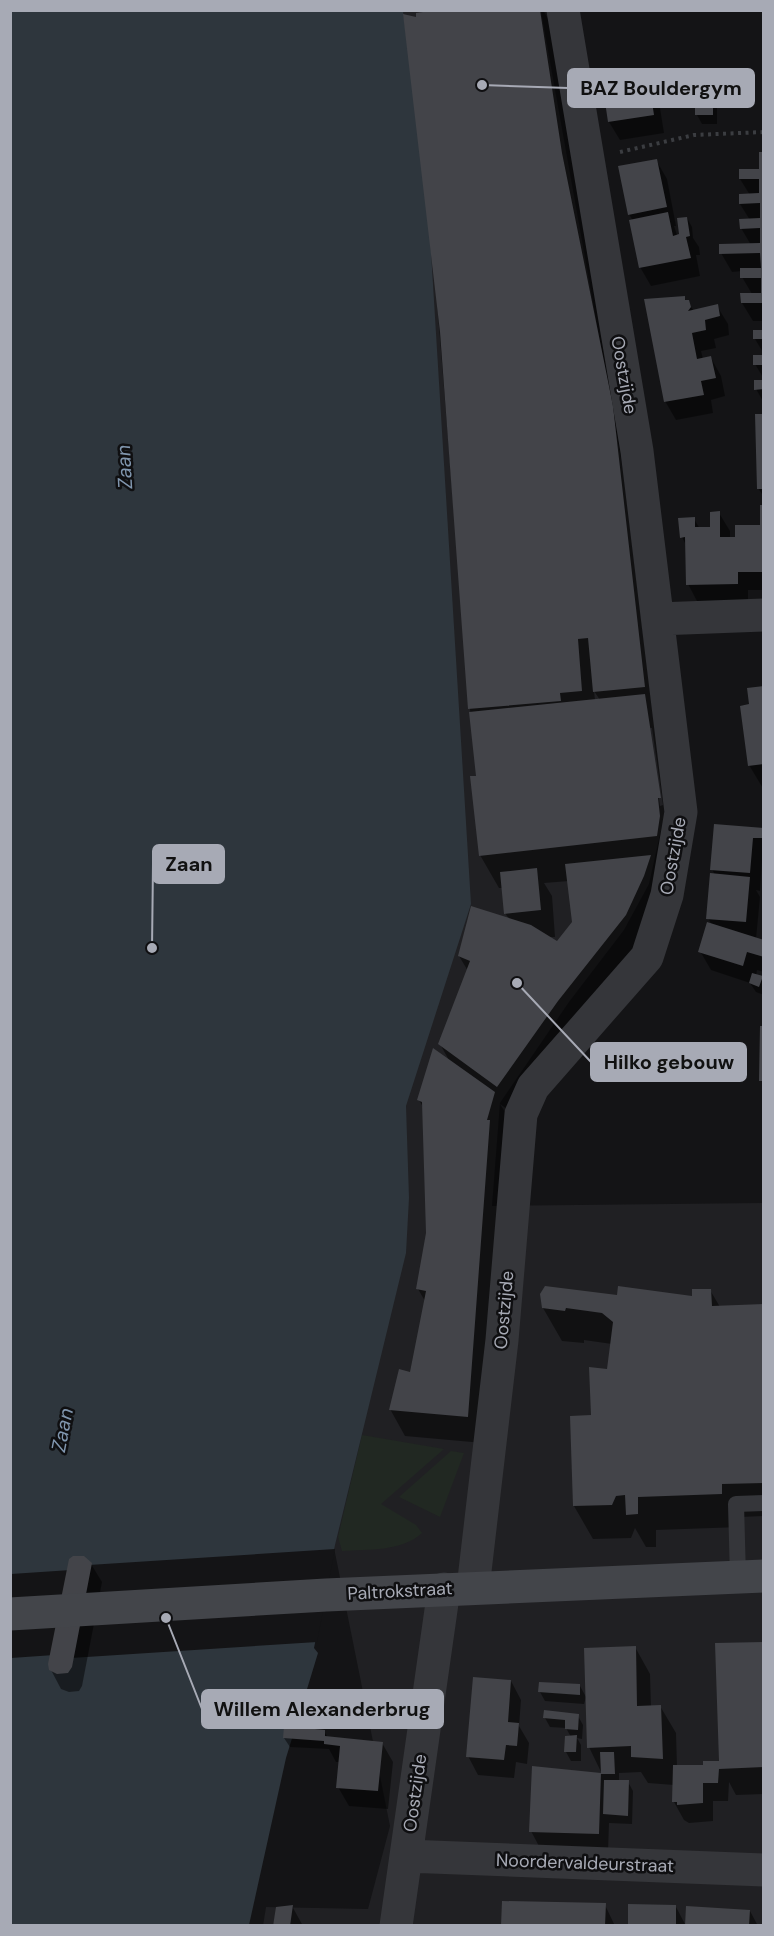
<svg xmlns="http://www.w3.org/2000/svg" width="774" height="1936" viewBox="0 0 774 1936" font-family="'DM Sans',sans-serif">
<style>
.built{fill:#202023}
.green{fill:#212822}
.water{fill:#2e363d}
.pier{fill:#141416}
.shadow{fill:#0007;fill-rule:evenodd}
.building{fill:#434449}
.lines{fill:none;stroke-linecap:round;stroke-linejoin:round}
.path{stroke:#3b3d41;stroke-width:4;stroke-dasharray:3 4.5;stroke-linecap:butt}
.lane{stroke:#35363a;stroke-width:16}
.street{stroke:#35363a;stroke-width:33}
.secondary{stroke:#43454a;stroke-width:33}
.labels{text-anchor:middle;stroke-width:5;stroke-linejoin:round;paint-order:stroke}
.street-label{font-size:18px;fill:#a7aab5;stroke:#0f0f11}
.water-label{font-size:20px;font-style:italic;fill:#8096ae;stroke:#0f0f11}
.leader{fill:none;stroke:#a7aab5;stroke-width:2}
.callout-dot{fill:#a7aab5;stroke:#0f0f11;stroke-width:2}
.callout{fill:#a7aab5;stroke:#a7aab5;stroke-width:2}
.callout-label{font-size:20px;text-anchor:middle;font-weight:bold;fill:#111}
</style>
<rect width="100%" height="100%" fill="#141416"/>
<path class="built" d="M 394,11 L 541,11 L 623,470 L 665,812 L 649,884 L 624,930 L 569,1002 L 500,1103 L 492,1206 L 763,1203 L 763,1925 L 263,1926 L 266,1907 L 368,1909 L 390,1826 L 332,1538 Z"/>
<path class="green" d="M 362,1435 L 444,1449 L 381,1504 L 416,1525 L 422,1533 C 401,1552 368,1549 342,1551 L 338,1537 Z
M 451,1451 L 464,1453 L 440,1517 L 399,1497 Z"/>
<path class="water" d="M 11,11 L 403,11 L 428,203 L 471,904 L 406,1106 L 409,1198 L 406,1253 L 335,1545 L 314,1648 L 318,1653 L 286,1758 L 249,1925 L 11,1926 Z"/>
<path class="pier" d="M 335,1549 L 317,1642 L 71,1658 L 54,1655 L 11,1658 L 11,1574 L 71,1570 L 89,1565 Z"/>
<path class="shadow" d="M 451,10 L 543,10 L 557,34 L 678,830 L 641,942 L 513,1113 L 500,1104 L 510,1120 L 483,1443 L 405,1436 L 390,1409 L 412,1374 L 425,1301 L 418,1289 L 427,1233 L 423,1107 L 419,1100 L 450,1062 L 440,1044 L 468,971 L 459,956 L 509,919 L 505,913 L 503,888 L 499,888 L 480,855 L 478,777 L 470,709 L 432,240 L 418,18 ZM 594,691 L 600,700 L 595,700 ZM 649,728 L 652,728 L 663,805 L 660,806 ZM 569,881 L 573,922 L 557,943 L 548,937 L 555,937 L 552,896 L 544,883 Z
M 712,86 L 717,95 L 717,124 L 702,124 L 697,115 Z
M 649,89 L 660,108 L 664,133 L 620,140 L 609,122 L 605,97 Z
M 764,153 L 764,321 L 753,321 L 742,303 L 752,294 L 742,277 L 742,271 L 732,272 L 721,253 L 751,245 L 741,228 L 750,220 L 740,204 L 750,195 L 740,179 L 760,170 Z
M 656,160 L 667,179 L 676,226 L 674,226 L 679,241 L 687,218 L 692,227 L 693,238 L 699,247 L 700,255 L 696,255 L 700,276 L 651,286 L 640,267 L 633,221 L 629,214 Z
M 684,298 L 694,311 L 717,306 L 728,324 L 729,335 L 714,339 L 716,348 L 701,351 L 703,359 L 711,358 L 721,376 L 725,396 L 711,400 L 713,413 L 676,420 L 665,401 Z
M 764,332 L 764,354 L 755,339 Z
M 764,356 L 764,379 L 755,364 Z
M 764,381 L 764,403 L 756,389 Z
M 764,415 L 764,497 L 758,488 Z
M 764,506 L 764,590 L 748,590 L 748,602 L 698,603 L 688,584 L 687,547 L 682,537 L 694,519 L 700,529 L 712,528 L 719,513 L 730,531 L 730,539 L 736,539 L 761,526 Z
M 764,688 L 764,790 L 749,765 Z
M 764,830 L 760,891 L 756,890 L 760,897 L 756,939 L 764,941 L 764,972 L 757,970 L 756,976 L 764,981 L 764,995 L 756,992 L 750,983 L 711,970 L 700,951 L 713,927 L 708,918 L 715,875 L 712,869 Z
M 710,1290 L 720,1307 L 764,1305 L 764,1516 L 740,1517 L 741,1527 L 656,1530 L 656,1547 L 646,1547 L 635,1528 L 631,1538 L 593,1539 L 574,1506 L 571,1417 L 592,1416 L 608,1371 L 612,1344 L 584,1340 L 584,1343 L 562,1341 L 543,1308 L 618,1297 L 693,1298 Z
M 91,1564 L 102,1582 L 82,1686 L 79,1691 L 69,1692 L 61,1689 L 51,1670 Z
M 764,1643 L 764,1794 L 736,1795 L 729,1782 L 728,1801 L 713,1801 L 713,1821 L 689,1823 L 684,1820 L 674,1802 L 674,1785 L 648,1783 L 641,1772 L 619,1773 L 619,1782 L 628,1782 L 633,1791 L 632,1824 L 609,1823 L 608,1852 L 541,1850 L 531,1831 L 533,1768 L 602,1774 L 589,1747 L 635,1647 L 650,1674 L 651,1707 L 660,1706 L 676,1733 L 677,1767 L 721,1767 Z
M 511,1681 L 521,1700 L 519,1726 L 529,1743 L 527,1764 L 516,1762 L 514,1778 L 478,1775 L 468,1756 Z
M 580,1686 L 586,1697 L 584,1704 L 545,1701 L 540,1692 Z
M 578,1716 L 583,1725 L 582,1739 L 577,1738 L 581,1745 L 581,1761 L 571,1761 L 566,1752 L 571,1737 L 566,1728 L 550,1727 L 545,1718 Z
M 324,1731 L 328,1738 L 382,1743 L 393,1762 L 388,1809 L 349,1806 L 338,1787 L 340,1762 L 336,1762 L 329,1749 L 290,1747 L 284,1738 Z
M 605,1905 L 615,1926 L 503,1926 Z
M 292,1906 L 303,1926 L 273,1926 L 277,1908 Z
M 676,1907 L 686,1926 L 629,1926 Z
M 750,1911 L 758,1926 L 687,1926 Z"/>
<path class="building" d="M 437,10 L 540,10 L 562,153 L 613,406 L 645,687 L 593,692 L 588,638 L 578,639 L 582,691 L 560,693 L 561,701 L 468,709 L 440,332 L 403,14 L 416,17 L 416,13 Z
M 695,85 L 713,85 L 713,115 L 695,115 Z
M 650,88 L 654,115 L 608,122 L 604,95 Z
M 759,152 L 764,152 L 764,303 L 741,303 L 740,293 L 761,293 L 761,278 L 740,278 L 740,268 L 761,268 L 760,253 L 719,254 L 719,244 L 760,243 L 760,228 L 740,229 L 739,219 L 760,218 L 760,203 L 739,204 L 739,194 L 759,193 L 759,179 L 739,179 L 739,169 L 759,169 Z
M 657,159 L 667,207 L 628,215 L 618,166 Z
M 668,212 L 673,236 L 679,234 L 677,218 L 687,217 L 690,236 L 686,237 L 691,258 L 639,268 L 629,220 Z
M 685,296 L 685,300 L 689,300 L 691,307 L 688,311 L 718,304 L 720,316 L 705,320 L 706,330 L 692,333 L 697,359 L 711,356 L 716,378 L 701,381 L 704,395 L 664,402 L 644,299 Z
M 753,330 L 764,330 L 764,339 L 753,339 Z
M 753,355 L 764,355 L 764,365 L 753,365 Z
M 754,380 L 764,380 L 764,389 L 754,390 Z
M 755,414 L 764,414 L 764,489 L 757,489 Z
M 760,505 L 764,505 L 764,572 L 738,572 L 738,584 L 686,585 L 685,537 L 680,538 L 678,518 L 695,517 L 695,527 L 710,527 L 710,512 L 720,511 L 720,537 L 735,537 L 735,525 L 760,525 Z
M 764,686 L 764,764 L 748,766 L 740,706 L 749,704 L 747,688 Z
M 645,694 L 661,798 L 658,798 L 660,816 L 657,836 L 479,856 L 470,776 L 476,776 L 469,712 Z
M 714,824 L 764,828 L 764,838 L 753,838 L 750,873 L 710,870 Z
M 651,855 L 644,876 L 626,915 L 558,1001 L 497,1087 L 438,1044 L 470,961 L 458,956 L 471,906 L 531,925 L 557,941 L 572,922 L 565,864 Z
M 537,868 L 541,910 L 504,914 L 500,872 Z
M 710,873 L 750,877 L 746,922 L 706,919 Z
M 707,922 L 764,940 L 764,957 L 747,952 L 743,966 L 698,952 Z
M 752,973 L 763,976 L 759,987 L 749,983 Z
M 760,1026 L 764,1026 L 764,1081 L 759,1081 Z
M 433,1048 L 495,1092 L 487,1120 L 490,1120 L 468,1417 L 389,1410 L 399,1369 L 410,1372 L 426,1291 L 416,1289 L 426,1233 L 422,1102 L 417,1100 Z
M 545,1286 L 617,1295 L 618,1286 L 692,1296 L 692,1289 L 711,1289 L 712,1306 L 764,1304 L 764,1483 L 722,1484 L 722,1494 L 638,1497 L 638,1514 L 626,1515 L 625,1495 L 616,1496 L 612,1505 L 573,1506 L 570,1416 L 591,1415 L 589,1367 L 607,1369 L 613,1322 L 602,1313 L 566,1308 L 565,1311 L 542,1308 L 540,1294 Z
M 73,1556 L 84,1556 L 92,1563 L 72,1667 L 68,1673 L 57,1674 L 49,1670 L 48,1664 L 69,1559 Z
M 764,1642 L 764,1767 L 719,1769 L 718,1783 L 703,1783 L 703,1803 L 677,1805 L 677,1802 L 672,1802 L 673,1765 L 703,1765 L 703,1761 L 719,1761 L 715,1643 Z
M 636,1646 L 637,1706 L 661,1705 L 663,1759 L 631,1757 L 631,1746 L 587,1748 L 584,1648 Z
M 473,1677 L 511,1680 L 508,1722 L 519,1723 L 518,1735 L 517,1746 L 506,1745 L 504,1760 L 466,1757 Z
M 539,1682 L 580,1684 L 580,1695 L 538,1692 Z
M 544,1710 L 579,1714 L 578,1730 L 565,1729 L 565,1720 L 543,1718 Z
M 284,1726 L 325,1730 L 325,1736 L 383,1742 L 378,1791 L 336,1788 L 340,1746 L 324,1744 L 324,1741 L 283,1738 Z
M 577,1735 L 576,1752 L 564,1752 L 565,1736 Z
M 600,1752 L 614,1752 L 615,1774 L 601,1774 Z
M 532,1766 L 601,1773 L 599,1834 L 529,1832 Z
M 604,1780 L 629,1780 L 628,1816 L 603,1814 Z
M 502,1901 L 606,1903 L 605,1926 L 501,1926 Z
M 628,1904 L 676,1905 L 676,1926 L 628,1926 Z
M 293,1905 L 290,1926 L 273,1926 L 276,1907 Z
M 686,1906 L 750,1910 L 749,1926 L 685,1926 Z"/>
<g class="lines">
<path class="path" d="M 620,152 L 694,135 L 764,132"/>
<path class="lane" d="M 738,1577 L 736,1504 L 764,1503"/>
<path class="street" d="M 658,619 L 764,615
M 473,1588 L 502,1340 L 521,1114 L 533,1087 L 647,957 L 667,895 L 681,812 L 637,451 L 563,10
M 406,1856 L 764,1870
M 396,1926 L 444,1589"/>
<path class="secondary" d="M 10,1614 L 326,1595 L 764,1576"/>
</g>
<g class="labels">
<g class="street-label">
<text transform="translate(624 375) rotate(80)" y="6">Oostzijde</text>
<text transform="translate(673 856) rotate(-80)" y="6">Oostzijde</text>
<text transform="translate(504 1310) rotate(-85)" y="6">Oostzijde</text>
<text transform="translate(400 1591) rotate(-3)" y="6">Paltrokstraat</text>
<text transform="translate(415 1793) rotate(-82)" y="6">Oostzijde</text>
<text transform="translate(585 1863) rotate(2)" y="6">Noordervaldeurstraat</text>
</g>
<g class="water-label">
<text transform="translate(124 467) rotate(-93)" y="7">Zaan</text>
<text transform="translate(62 1430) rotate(-79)" y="7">Zaan</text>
</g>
</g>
<path class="leader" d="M482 85L568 88M152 948L153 864M517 983L591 1062M166 1618L202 1709"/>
<g class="callout-dot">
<circle cx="482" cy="85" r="6"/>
<circle cx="152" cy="948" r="6"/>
<circle cx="517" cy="983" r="6"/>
<circle cx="166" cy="1618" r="6"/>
</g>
<g class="callout">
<rect x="568" y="69" width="186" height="38" rx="6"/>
<rect x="153" y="845" width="71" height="38" rx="6"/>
<rect x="591" y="1043" width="155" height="38" rx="6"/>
<rect x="202" y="1690" width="241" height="38" rx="6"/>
</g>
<g class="callout-label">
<text x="661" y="95">BAZ Bouldergym</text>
<text x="189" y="871">Zaan</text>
<text x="669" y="1069">Hilko gebouw</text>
<text x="322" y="1716">Willem Alexanderbrug</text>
</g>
<rect width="774" height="1936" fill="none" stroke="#a7aab5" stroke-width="24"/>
</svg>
